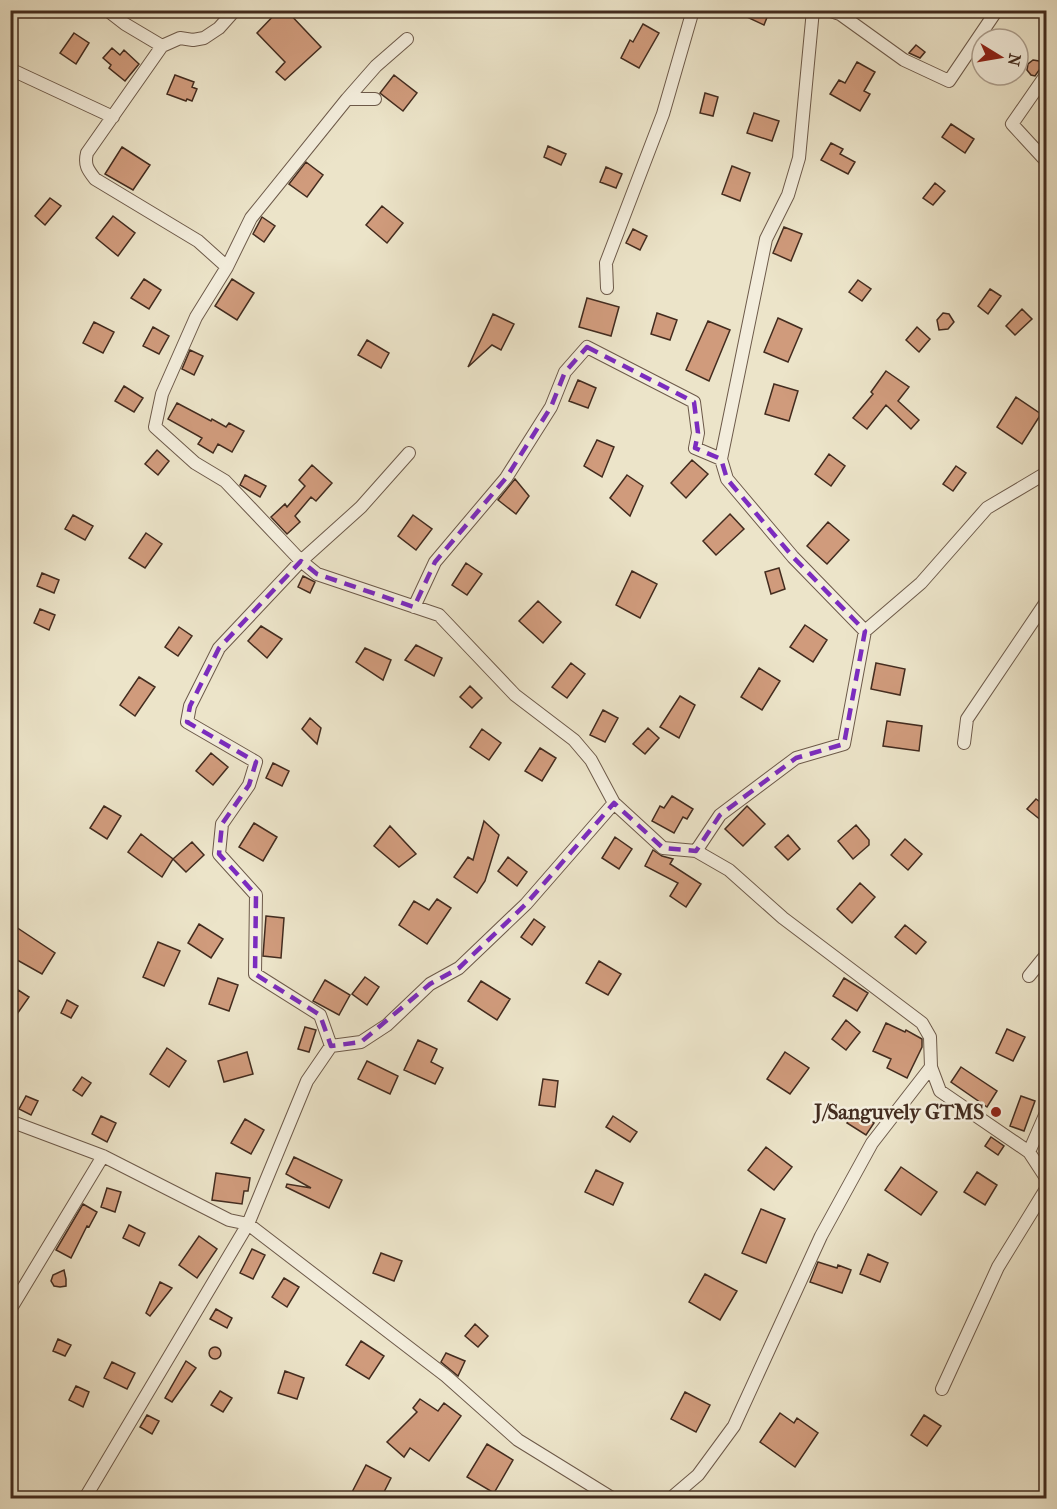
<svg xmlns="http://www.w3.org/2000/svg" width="1057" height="1509" viewBox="0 0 1057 1509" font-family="'IM FELL French Canon',serif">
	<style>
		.building { fill: #d09b7c; stroke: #432c1f; stroke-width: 1.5 }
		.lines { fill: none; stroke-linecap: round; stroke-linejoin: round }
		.street-casing { stroke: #6d5a4a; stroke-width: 14 }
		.street { stroke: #f3eddc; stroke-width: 12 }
		.marked { fill: none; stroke: #7b2cbf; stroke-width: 4.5; stroke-dasharray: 12 8; stroke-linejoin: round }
		.poi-dot { fill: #8f2418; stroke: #f3eddc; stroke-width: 2 }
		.labels { text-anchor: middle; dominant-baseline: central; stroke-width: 5; stroke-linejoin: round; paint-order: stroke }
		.poi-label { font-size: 21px; font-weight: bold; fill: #432c1f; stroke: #f3eddc; text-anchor: end }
	</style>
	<rect width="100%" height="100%" fill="#ece4c9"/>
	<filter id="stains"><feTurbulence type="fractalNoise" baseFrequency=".00333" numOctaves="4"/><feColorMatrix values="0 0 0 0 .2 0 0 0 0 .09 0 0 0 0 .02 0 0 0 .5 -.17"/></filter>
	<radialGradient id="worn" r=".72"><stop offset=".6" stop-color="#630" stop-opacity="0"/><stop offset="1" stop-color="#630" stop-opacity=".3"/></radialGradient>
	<path class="building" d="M279,10H286L321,47L285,80L276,72L285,62L257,33Z
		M732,10H770L764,25Z
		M643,24L659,33L639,68L621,58L630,40L633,42Z
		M74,33L89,43L76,64L60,53Z
		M916,45L925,52L920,58L909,53Z
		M112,48L120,55L124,50L139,64L125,81L109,68L111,65L103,58Z
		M1033,60L1039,61L1042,66L1035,76L1031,75L1027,70L1028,64Z
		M857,62L875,72L864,91L870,94L860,111L830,94L839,80L845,83Z
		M175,75L194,82L192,87L197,89L192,101L187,99L186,101L167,94Z
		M394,75L417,93L403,111L380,93Z
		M705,93L718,97L713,116L700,113Z
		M754,113L779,121L772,141L747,133Z
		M951,124L974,139L965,153L942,137Z
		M831,143L843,149L840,154L855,162L848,174L821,160Z
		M548,146L566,154L561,165L544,157Z
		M122,147L150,165L133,190L105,174Z
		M306,162L323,175L307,197L289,184Z
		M732,166L750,173L740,201L722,194Z
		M606,167L622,174L616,188L600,182Z
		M935,183L945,191L933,205L923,198Z
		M50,198L61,206L45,225L35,216Z
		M382,206L403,223L387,243L366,225Z
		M113,216L135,233L118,256L96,238Z
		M262,217L275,226L264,242L253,234Z
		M784,227L802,234L791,261L773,253Z
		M633,229L647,236L640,250L626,243Z
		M144,279L161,290L149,309L131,298Z
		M232,279L254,293L237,320L215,306Z
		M858,280L871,289L862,301L849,292Z
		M990,289L1001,296L988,314L978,306Z
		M587,298L619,307L611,336L579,327Z
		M1022,309L1032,319L1015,335L1006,326Z
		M657,313L677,320L670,340L651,334Z
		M943,313L949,314L954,322L948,329L939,330L937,320Z
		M493,314L514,324L501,350L492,345L468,367Z
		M778,318L802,329L788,362L764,352Z
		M708,321L730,330L709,381L686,370Z
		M94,322L114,332L103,353L83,343Z
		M153,327L169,336L159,354L143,346Z
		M917,327L930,339L919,352L906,340Z
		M367,340L389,353L381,368L358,355Z
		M190,350L203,356L194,375L182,369Z
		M886,371L909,387L898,401L919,420L911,429L886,405L867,429L853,418L873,394L871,392Z
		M578,380L596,388L588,408L569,401Z
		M774,384L798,391L789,421L765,414Z
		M124,386L143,398L134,412L115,401Z
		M1016,397L1041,414L1022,444L997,427Z
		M177,403L211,421L212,419L226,427L229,423L244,431L232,452L218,444L213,453L198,444L202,438L168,419Z
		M597,440L614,447L602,477L584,466Z
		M157,450L169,461L158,475L145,464Z
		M829,454L845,466L831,486L815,474Z
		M692,460L708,474L686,498L671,483Z
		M312,465L332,483L316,501L311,497L295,516L300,522L287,534L271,517L285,504L287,507L305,486L299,480Z
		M956,466L966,473L953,491L943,484Z
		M245,475L266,486L260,497L240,485Z
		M627,475L643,486L630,516L610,498Z
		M515,479L529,496L516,514L498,500Z
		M730,514L744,529L716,555L703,541Z
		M73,515L93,526L85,540L65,529Z
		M413,515L432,529L416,550L398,536Z
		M828,522L849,540L827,564L807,546Z
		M146,533L162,544L145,568L129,558Z
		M466,563L482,574L467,595L452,585Z
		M779,568L785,589L771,594L765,572Z
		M632,571L657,584L640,618L616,605Z
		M42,573L59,580L54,593L37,586Z
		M303,576L315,582L310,593L298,587Z
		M538,601L561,622L543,643L519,621Z
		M40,609L55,615L49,630L34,623Z
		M805,625L827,640L813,662L790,647Z
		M261,626L282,639L267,658L248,641Z
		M179,627L192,636L178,656L165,647Z
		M416,645L442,658L434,676L405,660Z
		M365,648L391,660L383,680L356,662Z
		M571,663L585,674L567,698L552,687Z
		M876,663L905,669L900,695L871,689Z
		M759,668L780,681L762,710L741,697Z
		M139,677L155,687L135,716L120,705Z
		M470,686L482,698L472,708L460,697Z
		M680,696L695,705L679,738L660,727Z
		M603,710L618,718L605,742L590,735Z
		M310,718L321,728L317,744L302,729Z
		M887,721L922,726L919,751L883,746Z
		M648,728L659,738L645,754L633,744Z
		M482,729L501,743L489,760L470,747Z
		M540,748L556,758L542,781L525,771Z
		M211,753L228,767L213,785L196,771Z
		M273,763L289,771L282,786L266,778Z
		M672,796L693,809L687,819L683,817L674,833L652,821L660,806L664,808Z
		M1036,799L1047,807V825L1027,809Z
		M104,806L121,816L107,839L90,828Z
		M747,806L765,824L743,846L725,829Z
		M484,821L499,835L485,881L477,893L454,877L468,857L473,860Z
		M254,823L277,837L263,861L239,847Z
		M856,825L869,840V845L853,859L838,841Z
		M390,826L416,854L399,867L374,846Z
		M141,834L173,859L162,877L128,852Z
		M788,835L800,849L788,860L775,847Z
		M615,837L632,849L619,869L602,858Z
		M905,839L922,854L908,870L891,855Z
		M192,842L204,855L186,872L173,859Z
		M653,850L662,856L673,859L670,864L701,884L686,907L670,896L678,883L645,866Z
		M508,857L527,872L517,886L498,871Z
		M860,883L875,897L852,923L837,909Z
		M437,899L451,908L427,944L399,925L414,901L429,910Z
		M266,916L284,918L281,958L263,956Z
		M534,919L545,927L532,945L521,937Z
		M10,923L55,953L42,974L10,956Z
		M199,924L223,939L211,958L188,943Z
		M905,925L926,942L916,954L895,937Z
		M158,942L180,951L164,986L143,977Z
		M599,961L621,974L608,995L586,983Z
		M365,977L379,987L367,1005L352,994Z
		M218,978L238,985L229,1011L209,1004Z
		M844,978L868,993L857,1011L833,996Z
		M325,980L350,995L339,1015L313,1001Z
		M481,981L510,999L497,1020L468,1001Z
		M18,990L29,997L10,1024V1001Z
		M67,1000L78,1006L71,1018L61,1013Z
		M846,1020L860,1032L846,1050L832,1039Z
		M886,1023L905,1032L906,1030L922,1039V1047L907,1078L887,1068L891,1059L873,1051Z
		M305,1027L316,1030L309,1052L298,1049Z
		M1007,1029L1025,1037L1013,1061L996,1053Z
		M418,1040L437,1049L431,1062L443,1068L435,1084L404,1070Z
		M167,1048L186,1061L169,1087L150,1074Z
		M247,1052L253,1074L224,1082L218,1061Z
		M785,1052L809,1068L790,1094L767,1079Z
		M367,1061L398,1076L390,1094L358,1079Z
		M961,1067L997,1091L987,1107L951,1082Z
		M82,1077L91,1083L82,1096L73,1090Z
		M543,1079L558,1081L555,1107L539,1105Z
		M26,1096L38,1101L31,1115L19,1109Z
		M1021,1096L1035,1101L1024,1131L1010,1126Z
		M854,1111L874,1123L866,1135L847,1123Z
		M101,1116L116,1123L107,1142L92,1134Z
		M613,1116L637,1132L630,1142L606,1127Z
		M245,1119L264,1130L251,1154L231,1143Z
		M991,1137L1004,1146L998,1155L985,1146Z
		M766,1147L792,1167L774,1190L748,1170Z
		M294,1157L342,1180L329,1208L286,1187L287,1184L311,1188L286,1174Z
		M901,1167L937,1192L921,1215L885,1190Z
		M596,1170L623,1183L613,1205L585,1192Z
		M977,1172L997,1185L985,1205L964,1192Z
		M216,1173L250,1178L248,1191H244L242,1204L212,1200Z
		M107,1188L121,1192L115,1212L101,1207Z
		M83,1204L97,1212L89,1227L87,1226L71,1258L56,1250Z
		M761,1209L785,1219L766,1263L742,1253Z
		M129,1225L145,1233L139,1246L123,1238Z
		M199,1236L217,1249L197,1278L179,1265Z
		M252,1249L265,1255L253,1279L240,1273Z
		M381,1253L402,1261L394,1281L373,1273Z
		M868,1254L888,1263L880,1282L860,1274Z
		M818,1262L837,1268L838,1265L851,1270L842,1293L810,1282Z
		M64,1270L66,1279V1286L60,1287L54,1286L51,1281L53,1275Z
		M705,1274L737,1291L720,1320L689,1302Z
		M284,1278L299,1287L287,1307L272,1297Z
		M160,1282L172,1288L150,1316L146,1313Z
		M216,1309L232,1318L227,1328L210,1319Z
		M475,1324L488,1336L478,1347L465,1336Z
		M58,1339L71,1345L65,1356L53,1351Z
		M361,1341L384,1356L369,1379L346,1365Z
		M209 1353a6 6 0 1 1 12 0a6 6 0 1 1-12 0Z
		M446,1353L465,1361L458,1376L441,1362Z
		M186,1361L196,1368L172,1402L165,1398Z
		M112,1362L135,1373L127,1389L104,1378Z
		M285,1371L304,1378L297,1399L278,1393Z
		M76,1386L89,1392L83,1407L69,1400Z
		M220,1391L232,1398L223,1412L211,1405Z
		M685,1392L710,1405L696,1432L671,1419Z
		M420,1399L438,1411L444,1403L461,1416L429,1461L410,1448L404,1457L387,1442L417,1412L413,1408Z
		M780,1413L794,1423L797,1418L818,1433L795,1467L760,1442Z
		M147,1415L159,1421L152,1434L140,1427Z
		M924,1415L941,1426L927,1446L911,1435Z
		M487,1444L513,1460L494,1493L467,1477Z
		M366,1465L391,1478L381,1498H349Z"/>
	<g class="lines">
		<g class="street-casing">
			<path id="street" d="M107,10L125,24L162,46
				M235,10L219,28L204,38L193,40L180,38L162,46L87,153C84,165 88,170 95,179L198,241L227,267L196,317L162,394L155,427L195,463L225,481L301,561L317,574L439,615L515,695L574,740L591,760L614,803L663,848L696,851L729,870L783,918L922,1023L930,1037L931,1067L940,1091L1029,1152L1046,1178
				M828,10L840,14L904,60L949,81L997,10
				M10,69L113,117
				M1046,75L1012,124L1046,161
				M347,99L376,66L407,39
				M227,267L251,218L347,99H375
				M607,288L606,263L663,114L693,10
				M414,607L435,562L506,478L551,407L565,372L587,347L694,402L698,433L695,448L721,459
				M865,631L921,583L987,508L1046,473
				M964,743L967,719L1046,602
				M696,851L720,815L796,758L844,744L865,631L793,557L727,479L721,459L766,239L788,195L799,158L813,10
				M1029,976L1046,955
				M331,1046L320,1015L255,974L256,895L219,854L222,824L249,785L256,762L187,722L190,706L219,648L301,561L361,507L409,453
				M10,1121L103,1156L229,1220L248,1224L446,1376L518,1440L612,1498
				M1029,1152L1046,1113
				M10,1310L103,1156
				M942,1389L998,1267L1046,1189
				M85,1498L248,1224L307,1081L331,1046L361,1042L387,1025L430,984L459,968L526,904L614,803
				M671,1498L698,1475L734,1426L821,1236L872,1143L931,1067"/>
		</g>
		<use href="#street" class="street"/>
	</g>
	<path class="marked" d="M587,347L694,402L698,433L695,448L721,459L727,479L793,557L865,631L844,744L796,758L720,815L696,851L663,848L614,803L526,904L459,968L430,984L361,1042L331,1046L320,1015L255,974L256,895L219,854L222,824L249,785L256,762L187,722L190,706L219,648L301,561L317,574L414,607L435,562L506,478L551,407L565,372Z"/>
	<circle class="poi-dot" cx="996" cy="1112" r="6"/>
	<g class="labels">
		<g class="poi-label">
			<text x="984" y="1112">J/Sanguvely GTMS</text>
		</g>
	</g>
	<rect width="1057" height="1509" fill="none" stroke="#ece4c9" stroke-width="36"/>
	<rect x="12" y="12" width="1033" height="1485" fill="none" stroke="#432c1f" stroke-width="3"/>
	<rect x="18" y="18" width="1021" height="1473" fill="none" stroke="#432c1f" stroke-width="1.5"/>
	<g transform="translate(1000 57) rotate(101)"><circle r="28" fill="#f3eddc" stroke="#ada090" stroke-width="1.5"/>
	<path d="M0-4.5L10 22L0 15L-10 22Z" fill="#8f2418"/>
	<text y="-9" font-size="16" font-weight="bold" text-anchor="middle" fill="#432c1f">N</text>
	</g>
	<rect width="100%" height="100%" filter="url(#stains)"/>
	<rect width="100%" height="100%" fill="url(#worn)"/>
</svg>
